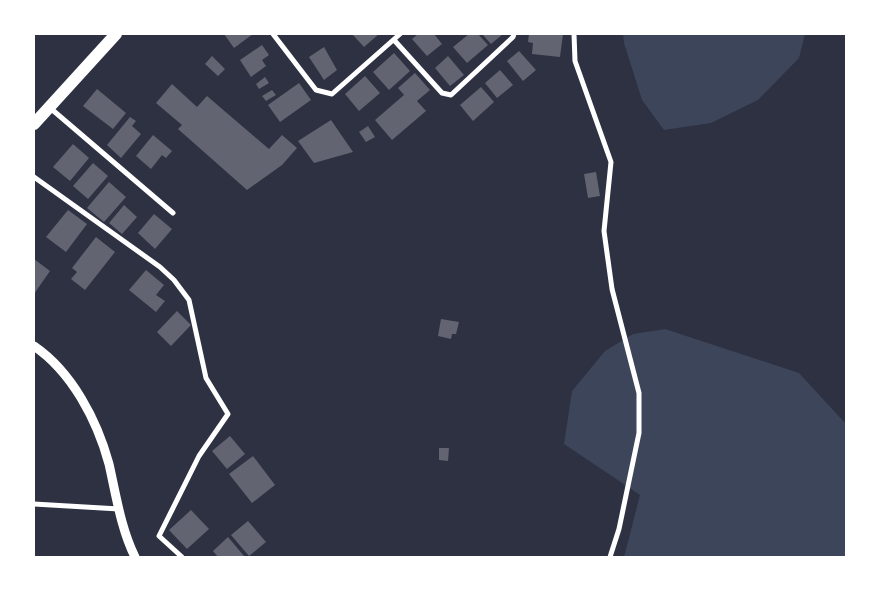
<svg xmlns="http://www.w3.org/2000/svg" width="880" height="591" viewBox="0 0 880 591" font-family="'PT Sans',sans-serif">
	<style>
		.green { fill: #3c4559 }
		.building { fill: #626471 }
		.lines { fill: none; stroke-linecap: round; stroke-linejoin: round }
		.minor { stroke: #fff; stroke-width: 5 }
		.tertiary { stroke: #fff; stroke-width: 9 }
		.primary { stroke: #fff; stroke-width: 12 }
	</style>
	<rect width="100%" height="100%" fill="#2d3142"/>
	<path class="green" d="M623,34H805L799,58L758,100L711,123L664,130L642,100L624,43Z
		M665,329L799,373L846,424V557H624L640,495L564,444L572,391L605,351L633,334Z"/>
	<path class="building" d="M224,34H253L234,48Z
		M352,34H379L364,47Z
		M418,34H434L442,44L427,56L412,39Z
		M469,34H478L488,45L467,63L453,47Z
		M482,34H503L491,44Z
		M529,34H563L560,57L532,54L533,43L528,42Z
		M262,45L269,55L262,60L266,66L251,77L240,60Z
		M324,47L337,70L324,80L309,57Z
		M519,51L536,70L523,81L507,61Z
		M394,53L410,71L389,90L373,72Z
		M212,56L225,69L218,76L205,64Z
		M448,56L464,75L450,86L435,68Z
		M500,70L513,85L497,98L485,83Z
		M415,73L430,90L417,101L426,111L392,140L375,120L404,95L398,88Z
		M365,76L380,93L359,111L345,94Z
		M265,77L269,83L259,89L256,84Z
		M299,83L311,100L280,122L268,105Z
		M172,84L197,107L207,96L269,149L282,135L297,148L282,165L247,190L178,129L182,125L156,103Z
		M481,87L494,102L473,121L460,105Z
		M97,89L126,113L113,129L83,106Z
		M272,90L276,95L266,101L262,96Z
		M130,117L136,121L132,126L141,134L121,158L107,145Z
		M331,120L353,152L314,163L298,141Z
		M368,126L375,137L366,142L359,132Z
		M153,135L172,151L166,158L162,155L151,169L136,156Z
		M73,144L89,158L70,181L53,167Z
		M93,163L108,176L88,199L73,186Z
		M596,172L600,196L588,198L584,174Z
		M109,182L126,197L104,222L87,208Z
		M124,205L137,217L122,234L109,223Z
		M68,210L87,224L66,252L46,237Z
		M154,214L172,229L155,249L138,233Z
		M96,237L115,252L85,290L71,279L77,272L72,268Z
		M34,259L50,271L34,294Z
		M146,270L164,285L156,295L165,301L156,312L129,290Z
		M177,311L191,325L171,346L157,332Z
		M441,319L459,322L456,334H452L451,339L438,336Z
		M230,436L245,454L227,469L212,451Z
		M439,448H449L448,461L439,460Z
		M253,456L275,485L252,503L229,474Z
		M191,510L209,529L187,549L169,530Z
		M248,521L266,542L249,556L231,535Z
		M228,537L244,556L243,557H218L213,551Z"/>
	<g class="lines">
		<path class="minor" d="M273,34L316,90L332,94L400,34
			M574,34L575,61L611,162L604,231L612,289L639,393V433L619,529L610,557
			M394,40L442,93L451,95L513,37L514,34
			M49,107L173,213
			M34,177L160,267L174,280L189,300L206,378L228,414L199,456L159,536L182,557
			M34,504L119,509"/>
		<path class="tertiary" d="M34,346C72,372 97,420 109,464C116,495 121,529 135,557"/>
		<path class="primary" d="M34,124L116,34"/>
	</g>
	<rect width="880" height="591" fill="none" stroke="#ffffff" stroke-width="70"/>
</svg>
